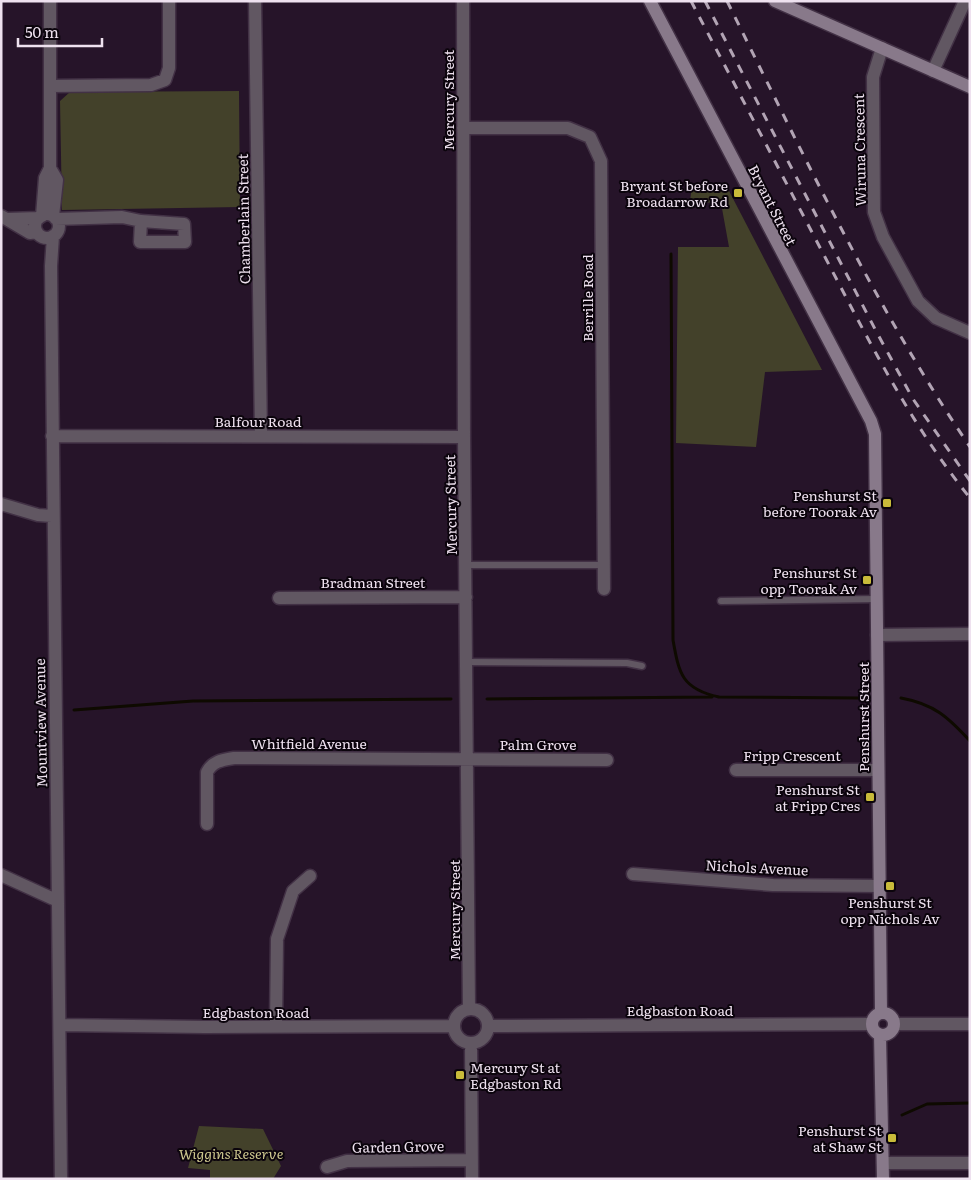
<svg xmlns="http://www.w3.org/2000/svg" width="971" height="1180" viewBox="0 0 971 1180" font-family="Literata,serif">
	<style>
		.green { fill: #43412a }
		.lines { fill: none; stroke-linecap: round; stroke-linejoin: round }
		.stream { stroke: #0e0a00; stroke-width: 3 }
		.lane-casing { stroke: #423145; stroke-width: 9 }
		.street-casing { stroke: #423145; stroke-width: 15 }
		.secondary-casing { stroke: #423145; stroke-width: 15 }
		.lane { stroke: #615762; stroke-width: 6 }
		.street { stroke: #615762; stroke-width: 12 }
		.secondary { stroke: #88798a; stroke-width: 12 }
		.rail { stroke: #b2a4b4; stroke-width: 3; stroke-dasharray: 9 9; stroke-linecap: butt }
		.poi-dot { fill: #c9bb3a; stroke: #0b040c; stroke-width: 2 }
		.labels { text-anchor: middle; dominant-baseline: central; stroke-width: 4; stroke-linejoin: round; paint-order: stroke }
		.street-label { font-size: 14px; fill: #eee1ef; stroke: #0b040c }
		.poi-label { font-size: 14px; fill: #eee1ef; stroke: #0b040c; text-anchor: end }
		.park-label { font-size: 14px; font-style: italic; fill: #cec88f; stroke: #0b040c }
	</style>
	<rect width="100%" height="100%" fill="#261429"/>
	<path class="green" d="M239,91L240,207L62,210L60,101L70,92Z
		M692,184L727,187L822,370L765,372L756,447L676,443L678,247H729L721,203L690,202Z
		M199,1126L263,1129L281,1166L273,1179H210V1170L188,1168Z"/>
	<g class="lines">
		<path class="stream" d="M671,254L673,640C679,674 682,689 719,697
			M718,697L860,698
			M901,698C934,704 948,717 970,741
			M487,699L712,697
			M74,710L193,701L451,699
			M902,1115L927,1104L970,1103
			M850,1139L864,1131"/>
		<g class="lane-casing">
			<path id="lane" d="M466,565H604
				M721,601L877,599
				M467,662L627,663L642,666"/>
		</g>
		<g class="street-casing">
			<path id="street" d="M255,1L261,436
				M463,1L464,437L469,1009
				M882,48L873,77L874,212L883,237L918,301L936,318L970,333
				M933,71L965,1
				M50,86L151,85L165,80L169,68V1
				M463,128H568L590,137L601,161L604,589
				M50,168L57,180L53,216
				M35 226a12 12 0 1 1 24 0a12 12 0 1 1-24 0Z
				M1,216L30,233L37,232
				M42,216L45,178L50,168V1
				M7,219L39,218
				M56,219L122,217L141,221L184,224L185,242H140L141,221
				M53,236L51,266L61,1179
				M52,436L464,437
				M1,504L38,515L52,516
				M279,598L466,597
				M877,635L970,634
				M736,770H878
				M207,824V772C213,761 222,760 234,758L607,760
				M633,874L773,885L880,886
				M1,875L58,901
				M454 1026a17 17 0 1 1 34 0a17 17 0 1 1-34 0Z
				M894,1024H970
				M60,1025L205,1027L453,1026
				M276,1026L277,939L293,891L310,876
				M488,1026L872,1024
				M471,1044L472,1179
				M883,1163H970
				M327,1167L347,1161L471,1160"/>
		</g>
		<g class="secondary-casing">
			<path id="secondary" d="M650,1L871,421L875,434L881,1013
				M775,1L970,87
				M872 1024a11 11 0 1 1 22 0a11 11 0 1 1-22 0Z
				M880,1035L883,1179"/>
		</g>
		<use href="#lane" class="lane"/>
		<use href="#street" class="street"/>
		<use href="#secondary" class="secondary"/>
		<path class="rail" d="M691,1C736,87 781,173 826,259C869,341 911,425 970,498
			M705,1L876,331L913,399L970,481
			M727,1C802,152 875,307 970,447"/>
	</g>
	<g class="poi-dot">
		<rect x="733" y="188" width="10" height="10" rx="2.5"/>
		<rect x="882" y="498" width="10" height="10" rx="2.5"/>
		<rect x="862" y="575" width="10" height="10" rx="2.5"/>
		<rect x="865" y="792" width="10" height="10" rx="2.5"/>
		<rect x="885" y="881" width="10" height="10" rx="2.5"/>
		<rect x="455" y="1070" width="10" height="10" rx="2.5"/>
		<rect x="887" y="1133" width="10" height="10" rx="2.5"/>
	</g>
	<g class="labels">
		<g class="street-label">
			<text transform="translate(448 100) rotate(-90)">Mercury Street</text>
			<text transform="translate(859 150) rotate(-91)">Wiruna Crescent</text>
			<text transform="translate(773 205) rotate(63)">Bryant Street</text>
			<text transform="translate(243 219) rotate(-91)">Chamberlain Street</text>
			<text transform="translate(587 298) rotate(-90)">Berrille Road</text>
			<text x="258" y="421">Balfour Road</text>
			<text transform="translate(450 505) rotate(-91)">Mercury Street</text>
			<text x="373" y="582">Bradman Street</text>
			<text transform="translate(863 717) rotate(-90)">Penshurst Street</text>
			<text transform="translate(40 723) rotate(-91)">Mountview Avenue</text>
			<text x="309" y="743">Whitfield Avenue</text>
			<text x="538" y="744">Palm Grove</text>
			<text x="792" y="755">Fripp Crescent</text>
			<text transform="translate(757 867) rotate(3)">Nichols Avenue</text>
			<text transform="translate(454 910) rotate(-90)">Mercury Street</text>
			<text x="680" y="1010">Edgbaston Road</text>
			<text x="256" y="1012">Edgbaston Road</text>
			<text transform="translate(398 1146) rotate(-1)">Garden Grove</text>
		</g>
		<g class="poi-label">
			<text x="728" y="185">Bryant St before<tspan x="728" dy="16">Broadarrow Rd</tspan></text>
			<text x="877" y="495">Penshurst St<tspan x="877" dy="16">before Toorak Av</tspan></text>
			<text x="857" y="572">Penshurst St<tspan x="857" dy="16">opp Toorak Av</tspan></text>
			<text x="860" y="789">Penshurst St<tspan x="860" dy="16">at Fripp Cres</tspan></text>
			<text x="890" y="902" text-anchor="middle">Penshurst St<tspan x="890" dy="16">opp Nichols Av</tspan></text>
			<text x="470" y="1067" text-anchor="start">Mercury St at<tspan x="470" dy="16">Edgbaston Rd</tspan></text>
			<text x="882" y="1130">Penshurst St<tspan x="882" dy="16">at Shaw St</tspan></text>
		</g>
		<g class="park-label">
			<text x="231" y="1153">Wiggins Reserve</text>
		</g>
	</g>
	<rect width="971" height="1180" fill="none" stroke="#eee1ef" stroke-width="5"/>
	<path d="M18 38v8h84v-8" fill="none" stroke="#eee1ef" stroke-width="2.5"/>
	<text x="25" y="38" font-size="15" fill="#eee1ef" stroke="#0b040c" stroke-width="4" paint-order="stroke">50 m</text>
</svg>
